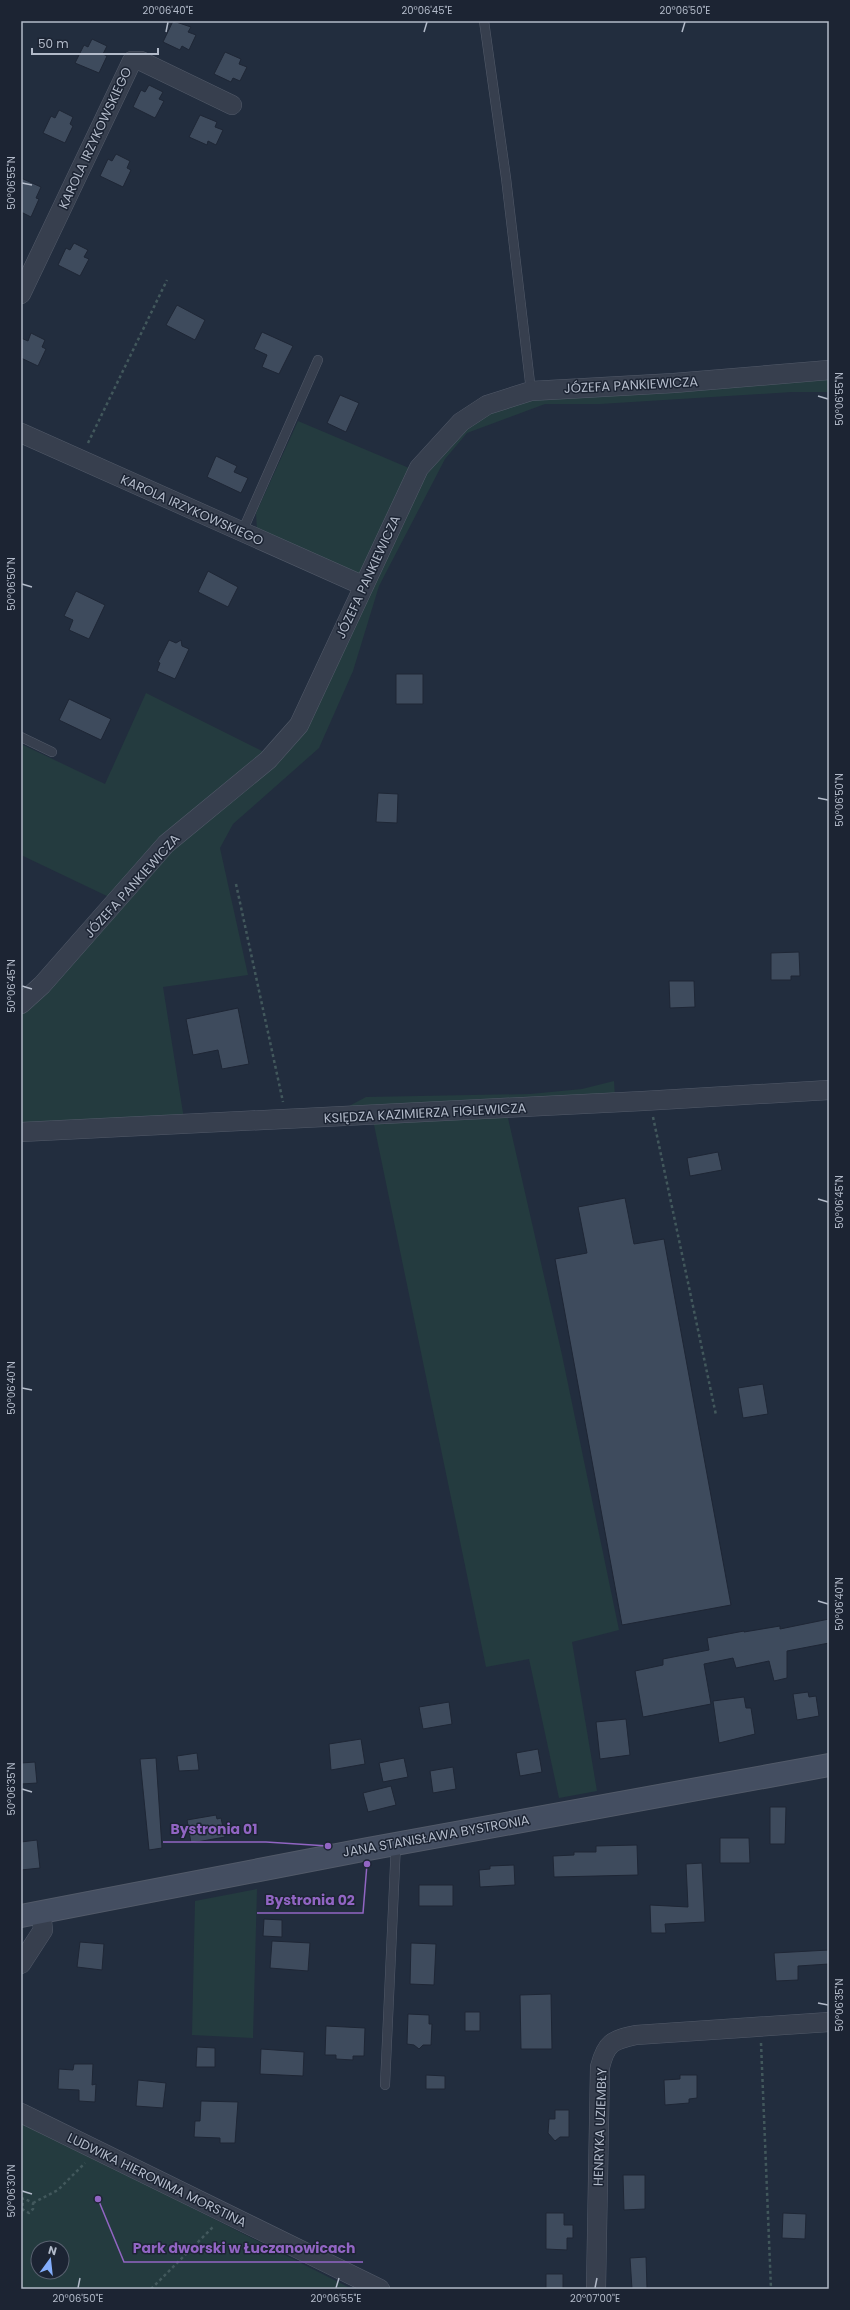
<svg xmlns="http://www.w3.org/2000/svg" width="850" height="2310" viewBox="0 0 850 2310" font-family="Poppins,sans-serif">
	<style>
		.green { fill: #243b3f; fill-rule: evenodd }
		.building { fill: #3e4b5d; stroke: #1e2635 }
		.lines { fill: none; stroke-linecap: round; stroke-linejoin: round }
		.lane-casing { stroke: #525a69; stroke-width: 10 }
		.street-casing { stroke: #525a69; stroke-width: 20 }
		.secondary-casing { stroke: #525a69; stroke-width: 24 }
		.path { stroke: #42585c; stroke-width: 2.5; stroke-dasharray: 3 3; stroke-linecap: butt }
		.lane { stroke: #373f4e; stroke-width: 9 }
		.street { stroke: #373f4e; stroke-width: 19 }
		.secondary { stroke: #444e61; stroke-width: 22 }
		.ticks { fill: none; stroke: #b2bac9; stroke-width: 1.5 }
		.labels { text-anchor: middle; dominant-baseline: central; stroke-width: 3; stroke-linejoin: round; paint-order: stroke }
		.street-label { font-size: 13px; fill: #b2bac9; stroke: #1c2433 }
		.leader { fill: none; stroke: #9165c3; stroke-width: 1.5 }
		.callout-dot { fill: #9165c3; stroke: #1c2433; stroke-width: 1.5 }
		.callout-label { font-size: 14px; text-anchor: middle; font-weight: bold; fill: #9165c3; stroke: #1c2433; stroke-width: 3; stroke-linejoin: round; paint-order: stroke }
		.neatline { fill: none; stroke: #b2bac9; stroke-width: 1.5 }
		.ticks-label { font-size: 10px; text-anchor: middle; fill: #b2bac9 }
	</style>
	<rect width="100%" height="100%" fill="#222d3e"/>
	<path class="green" d="M829,373V392H792L600,404H545L467,433L445,459L379,586L353,671L319,748L233,824L220,848L248,975L163,987L184,1119L21,1127V1013L172,848L300,736L422,471L466,424L495,406L543,395Z
		M298,421L409,468L361,580L257,531L256,513Z
		M146,693L268,754L109,897L21,855V744L105,784Z
		M614,1081L615,1098L334,1114L366,1097L530,1094L582,1089Z
		M461,1116L508,1118L562,1355L619,1630L572,1642L597,1791L559,1798L529,1659L486,1667L373,1120Z
		M257,1889L253,2038L192,2035L195,1901Z
		M21,2121L352,2289H21ZM38,2248H62V2272H38Z"/>
	<path class="building" d="M173,21L191,27L188,32L196,35L189,50L182,46L180,50L163,42Z
		M92,39L107,46L103,54L107,56L99,73L75,63L84,45L88,47Z
		M225,52L241,59L239,64L247,67L240,81L233,78L231,82L214,74Z
		M149,85L163,92L159,99L164,101L155,118L133,107L141,90L145,92Z
		M59,110L73,117L70,124L73,126L65,143L43,133L51,116L55,118Z
		M200,115L217,122L215,127L223,130L216,145L208,141L207,145L189,137Z
		M116,154L130,161L127,168L131,170L123,187L100,176L108,159L112,161Z
		M21,178L41,187L36,198L39,199L31,217L21,212Z
		M74,243L88,250L84,257L89,259L80,276L58,265L66,248L70,250Z
		M177,305L205,320L195,340L166,325Z
		M262,332L293,346L279,374L262,367L267,355L254,349Z
		M31,333L45,340L42,347L46,349L38,366L21,358V338L28,341Z
		M340,395L359,403L346,432L327,423Z
		M216,456L237,466L234,472L248,478L241,493L207,477Z
		M208,571L238,587L228,607L198,592Z
		M76,591L105,605L89,639L69,630L73,620L64,616Z
		M169,640L176,643L181,640L182,646L189,649L175,679L157,671L160,663L158,662Z
		M396,674H423V704H396Z
		M69,699L111,719L101,740L59,720Z
		M378,793L398,794L397,823L376,822Z
		M799,952L800,976H791V980H771V953Z
		M669,981H694L695,1007L670,1008Z
		M238,1008L249,1064L222,1069L218,1050L193,1055L186,1019Z
		M718,1152L722,1170L690,1176L687,1158Z
		M625,1198L634,1244L664,1239L731,1605L622,1625L555,1259L587,1253L578,1207Z
		M763,1384L768,1414L743,1418L738,1388Z
		M829,1619V1643L787,1651V1678L774,1681L769,1661L736,1668L733,1658L704,1664L711,1704L643,1717L635,1671L663,1665V1659L709,1650L707,1638L744,1631V1632L780,1626V1629Z
		M808,1692L809,1697L816,1696L819,1716L797,1720L793,1694Z
		M744,1697L746,1708H751L755,1734L719,1743L713,1701Z
		M449,1702L452,1724L423,1729L419,1707Z
		M626,1719L630,1755L600,1759L596,1722Z
		M361,1739L365,1764L331,1770L329,1744Z
		M538,1749L542,1772L520,1776L516,1753Z
		M197,1753L199,1770L179,1771L177,1756Z
		M156,1758L162,1848L149,1850L140,1759Z
		M404,1758L408,1777L383,1782L379,1763Z
		M35,1762L37,1783L21,1784V1763Z
		M453,1767L456,1789L433,1793L430,1771Z
		M391,1786L396,1805L368,1812L363,1793Z
		M770,1807H786L785,1844H770Z
		M216,1815L217,1819L221,1818L225,1837L191,1843L187,1820Z
		M720,1838H749L750,1863H720Z
		M37,1840L40,1868L21,1870V1842Z
		M637,1845L638,1875L554,1877L553,1856L574,1855V1852H596V1846Z
		M702,1863L705,1922L665,1924L666,1933H651L650,1905L688,1907L686,1864Z
		M514,1865L515,1885L480,1887L479,1870L490,1869V1866Z
		M419,1885H453V1906H419Z
		M264,1919L282,1920V1937L263,1936Z
		M272,1941L310,1943L308,1971L270,1968Z
		M80,1942L104,1944L102,1970L77,1967Z
		M411,1943L436,1944L434,1985L410,1984Z
		M829,1950V1964L798,1966V1980L776,1981L774,1953Z
		M551,1994L552,2049H521L520,1995Z
		M465,2012H480V2031H465Z
		M408,2014L429,2015V2024H432L431,2045H423L419,2049L414,2045L407,2044Z
		M326,2026L365,2028L364,2056H353V2060L336,2059V2055H325Z
		M197,2047L215,2048V2067H196Z
		M261,2049L304,2052L303,2076L260,2074Z
		M74,2064H93L92,2085L96,2084L95,2102L79,2101V2090L58,2089L59,2069L73,2070Z
		M426,2075L445,2076V2089H426Z
		M680,2075H697V2098L689,2099V2103L665,2105L664,2080L680,2079Z
		M138,2080L166,2083L163,2108L136,2106Z
		M201,2101L238,2102L235,2143H220V2138L194,2137L195,2121H200Z
		M555,2110H569V2137H560L555,2141L548,2133L549,2119H555Z
		M623,2175H645V2209L624,2210Z
		M546,2213H564V2225H573V2238H567V2250L546,2249Z
		M783,2213L806,2214L805,2239L782,2238Z
		M646,2257L647,2289H632L630,2258Z
		M546,2274H563V2289H546Z"/>
	<g class="lines">
		<g class="lane-casing">
			<path id="lane" d="M484,21L506,178L531,391
				M242,532L318,360
				M21,737L52,752
				M385,2085L396,1843"/>
		</g>
		<g class="street-casing">
			<path id="street" d="M21,294L132,61H141L232,105
				M21,433L364,586
				M21,1004L42,985L166,844L268,760L299,725L419,468L461,422L487,405L531,391L674,383L829,370
				M21,1132L643,1101L829,1090
				M21,1964L43,1930L41,1912
				M21,2113L380,2289
				M596,2289L600,2067C606,2043 612,2040 636,2035L829,2022"/>
		</g>
		<g class="secondary-casing">
			<path id="secondary" d="M21,1916L368,1849L829,1765"/>
		</g>
		<path class="path" d="M88,443L167,280
			M236,884L283,1102
			M653,1117L716,1415
			M761,2043L771,2289
			M21,2198C25,2199 29,2201 33,2203V2209L29,2213L22,2209L23,2199
			M33,2203L58,2190L85,2163
			M151,2289L214,2226"/>
		<use href="#lane" class="lane"/>
		<use href="#street" class="street"/>
		<use href="#secondary" class="secondary"/>
	</g>
	<path class="ticks" d="M166,32L168,22M424,32L427,22M682,32L685,22M22,183L32,185M818,396L828,399M22,584L32,587M818,798L828,800M22,986L32,989M818,1199L828,1202M22,1388L32,1390M818,1601L828,1604M22,1789L32,1792M818,2003L828,2005M22,2191L32,2194M78,2288L80,2278M336,2288L339,2278M595,2288L597,2278"/>
	<g class="labels">
		<g class="street-label">
			<text transform="translate(95 138) rotate(-65)">KAROLA IRZYKOWSKIEGO</text>
			<text transform="translate(631 385) rotate(-3)">JÓZEFA PANKIEWICZA</text>
			<text transform="translate(192 510) rotate(24)">KAROLA IRZYKOWSKIEGO</text>
			<text transform="translate(368 577) rotate(-65)">JÓZEFA PANKIEWICZA</text>
			<text transform="translate(132 886) rotate(-48)">JÓZEFA PANKIEWICZA</text>
			<text transform="translate(425 1113) rotate(-3)">KSIĘDZA KAZIMIERZA FIGLEWICZA</text>
			<text transform="translate(436 1836) rotate(-10)">JANA STANISŁAWA BYSTRONIA</text>
			<text transform="translate(600 2127) rotate(-88)">HENRYKA UZIEMBŁY</text>
			<text transform="translate(157 2180) rotate(26)">LUDWIKA HIERONIMA MORSTINA</text>
		</g>
	</g>
	<path class="leader" d="M328 1846L266 1842H163M367 1864L363 1913H257M98 2199L124 2262H363"/>
	<g class="callout-dot">
		<circle cx="328" cy="1846" r="4"/>
		<circle cx="367" cy="1864" r="4"/>
		<circle cx="98" cy="2199" r="4"/>
	</g>
	<g class="callout-label">
		<text x="214" y="1834">Bystronia 01</text>
		<text x="310" y="1905">Bystronia 02</text>
		<text x="244" y="2253">Park dworski w Łuczanowicach</text>
	</g>
	<rect width="850" height="2310" fill="none" stroke="#1c2433" stroke-width="44"/>
	<g transform="translate(50 2260) rotate(15)"><circle r="19" fill="#1c2433" stroke="#58606f"/>
	<path d="M0-3L7 15L0 10L-7 15Z" fill="#84aefc"/>
	<text y="-6" font-size="11" font-weight="bold" text-anchor="middle" fill="#b2bac9">N</text>
	</g>
	<path d="M32 48v6h126v-6" fill="none" stroke="#b2bac9" stroke-width="2"/>
	<text x="38" y="48" font-size="12" fill="#b2bac9" stroke="#1c2433" stroke-width="3" paint-order="stroke">50 m</text>
	<rect x="22" y="22" width="806" height="2266" class="neatline"/>
	<g class="ticks-label">
		<text x="168" y="14">20°06'40"E</text>
		<text x="427" y="14">20°06'45"E</text>
		<text x="685" y="14">20°06'50"E</text>
		<text transform="translate(11 183) rotate(-90)" y="4">50°06'55"N</text>
		<text transform="translate(839 399) rotate(-90)" y="4">50°06'55"N</text>
		<text transform="translate(11 584) rotate(-90)" y="4">50°06'50"N</text>
		<text transform="translate(839 800) rotate(-90)" y="4">50°06'50"N</text>
		<text transform="translate(11 986) rotate(-90)" y="4">50°06'45"N</text>
		<text transform="translate(839 1202) rotate(-90)" y="4">50°06'45"N</text>
		<text transform="translate(11 1388) rotate(-90)" y="4">50°06'40"N</text>
		<text transform="translate(839 1604) rotate(-90)" y="4">50°06'40"N</text>
		<text transform="translate(11 1789) rotate(-90)" y="4">50°06'35"N</text>
		<text transform="translate(839 2005) rotate(-90)" y="4">50°06'35"N</text>
		<text transform="translate(11 2191) rotate(-90)" y="4">50°06'30"N</text>
		<text x="78" y="2302">20°06'50"E</text>
		<text x="336" y="2302">20°06'55"E</text>
		<text x="595" y="2302">20°07'00"E</text>
	</g>
</svg>
